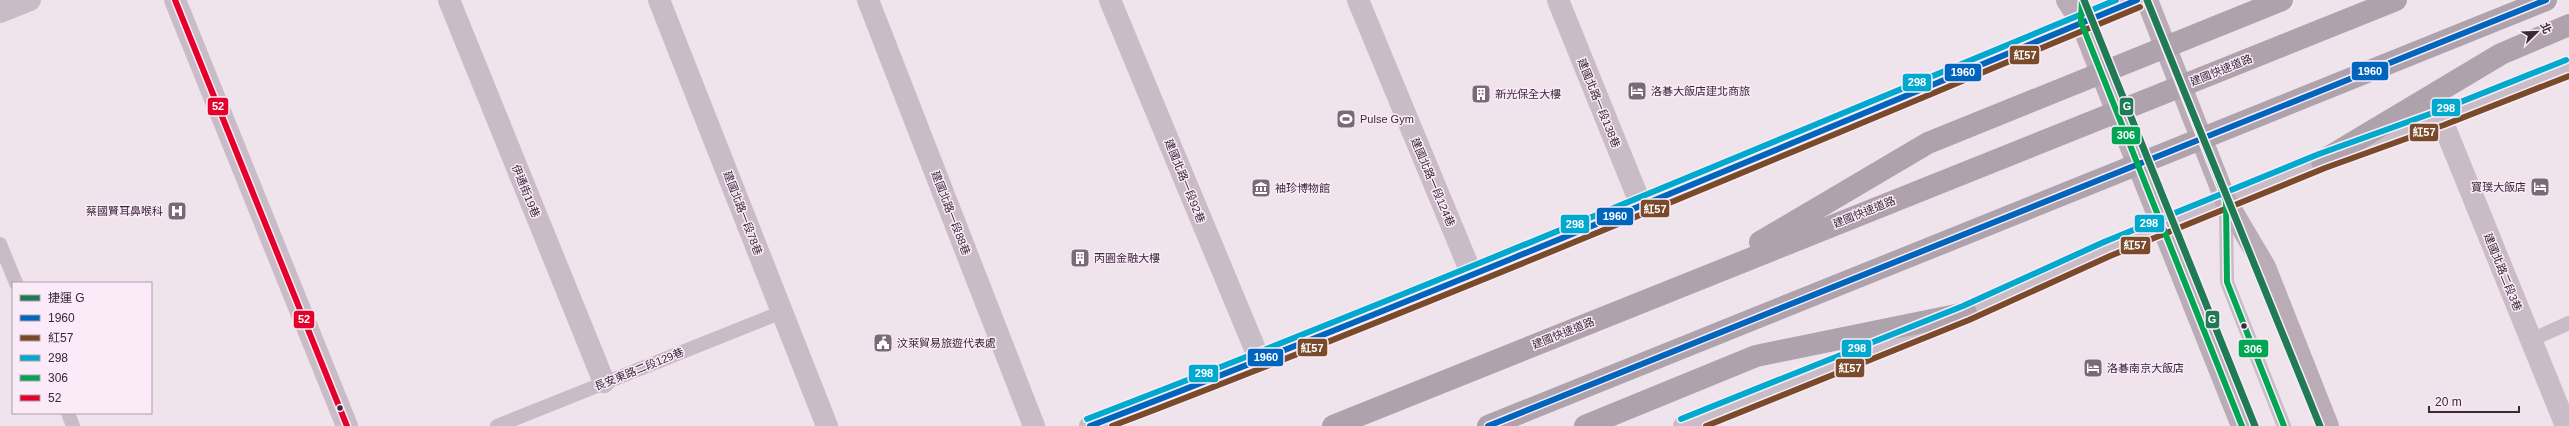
<svg xmlns="http://www.w3.org/2000/svg" width="2569" height="426" viewBox="0 0 2569 426" font-family="Helvetica,'Noto Sans TC',sans-serif">
	<style>
		.lines { fill: none; stroke-linecap: round; stroke-linejoin: round }
		.service { stroke: #c8bcc7; stroke-width: 14 }
		.minor { stroke: #c8bcc7; stroke-width: 22 }
		.tertiary { stroke: #c8bcc7; stroke-width: 22 }
		.secondary { stroke: #b9acb7; stroke-width: 22 }
		.trunk { stroke: #aea2ac; stroke-width: 22 }
		.bus-1-casing { stroke: #fbebf8; stroke-width: 9 }
		.bus-2-casing { stroke: #fbebf8; stroke-width: 9 }
		.bus-3-casing { stroke: #fbebf8; stroke-width: 9 }
		.bus-4-casing { stroke: #fbebf8; stroke-width: 9 }
		.bus-5-casing { stroke: #fbebf8; stroke-width: 9 }
		.bus-1 { stroke: #0065bd; stroke-width: 6 }
		.bus-2 { stroke: #7a4b2a; stroke-width: 6 }
		.bus-3 { stroke: #00a9ce; stroke-width: 6 }
		.bus-4 { stroke: #00a651; stroke-width: 6 }
		.bus-5 { stroke: #e4002b; stroke-width: 6 }
		.metro-1-casing { stroke: #fbebf8; stroke-width: 10 }
		.metro-1 { stroke: #1e7b54; stroke-width: 7 }
		.bus-dot { fill: #39293a; stroke: #fbebf8; stroke-width: 1.5 }
		.labels { text-anchor: middle; dominant-baseline: central; stroke-width: 3; stroke-linejoin: round; paint-order: stroke }
		.street-label { font-size: 11px; fill: #39293a; stroke: #fbebf8 }
		.poi-label { font-size: 11px; fill: #39293a; stroke: #fbebf8; text-anchor: start }
		.line-badge { stroke: #fbebf8; stroke-width: 1.5 }
		.badge-label { font-size: 11px; text-anchor: middle; font-weight: bold; fill: #fff }
	</style>
	<rect width="100%" height="100%" fill="#efe3ec"/>
	<g class="lines">
		<path class="service" d="M2226,205L2227,282L2284,426
			M0,244L16,283
			M2531,340L2569,323
			M68,413L73,426
			M497,426L782,312"/>
		<path class="minor" d="M449,0L604,382
			M659,0L827,426
			M868,0L1034,426
			M1110,0L1260,361
			M1358,0L1472,275
			M1558,0L1641,205
			M0,12L30,0
			M2441,118L2566,426"/>
		<path class="tertiary" d="M175,0L347,426
			M1090,426L1260,361L1472,275L2137,0
			M1684,426L1966,313L2107,249L2322,161L2441,118L2569,67"/>
		<path class="secondary" d="M2067,0L2081,22L2242,426
			M2147,0L2226,201L2265,267L2328,426"/>
		<path class="trunk" d="M2322,161L2501,54L2569,25
			M1760,242L1928,143L2282,0
			M1333,426L2396,0
			M1488,426L2546,0
			M1585,426L1756,356L1966,313"/>
		<g class="bus-1-casing">
			<path id="bus-1" d="M1090,426C1442,291 1789,144 2137,0
				M1488,426L2546,0"/>
		</g>
		<g class="bus-2-casing">
			<path id="bus-2" d="M1112,426C1458,294 1798,149 2140,7
				M1706,426L1969,320L2110,256L2325,168L2444,125L2569,76"/>
		</g>
		<g class="bus-3-casing">
			<path id="bus-3" d="M1087,419C1433,286 1774,141 2116,0
				M1681,419L1963,306L2104,242L2319,154L2438,111L2566,60"/>
		</g>
		<g class="bus-4-casing">
			<path id="bus-4" d="M2082,0L2081,22L2242,426
				M2147,0L2226,201L2227,282L2284,426"/>
		</g>
		<g class="bus-5-casing">
			<path id="bus-5" d="M175,0L347,426"/>
		</g>
		<use href="#bus-1" class="bus-1"/>
		<use href="#bus-2" class="bus-2"/>
		<use href="#bus-3" class="bus-3"/>
		<use href="#bus-4" class="bus-4"/>
		<use href="#bus-5" class="bus-5"/>
		<g class="metro-1-casing">
			<path id="metro-1" d="M2084,0L2255,426
				M2147,0L2320,426"/>
		</g>
		<use href="#metro-1" class="metro-1"/>
	</g>
	<defs>
		<g id="hotel-square" transform="scale(1)"><rect x="-9" y="-9" width="18" height="18" rx="4" fill="#796a78" stroke="#fbebf8"/><path d="M-6-4.5h1.5V1H6V5H4.5V3h-9V5H-6ZM-4 0a1.8 1.8 0 1 1 3.6 0ZM.5 0V-2.5h3Q6-2.5 6 0Z" fill="#fff"/></g>
		<g id="building-square" transform="scale(1)"><rect x="-9" y="-9" width="18" height="18" rx="4" fill="#796a78" stroke="#fbebf8"/><path d="M-4-6H4V6H1V3H-1V6H-4ZM-2.5-4.3h1.7v1.8h-1.7ZM.8-4.3h1.7v1.8H.8ZM-2.5-1h1.7V.8h-1.7ZM.8-1h1.7V.8H.8Z" fill="#fff"/></g>
		<g id="stadium-square" transform="scale(1)"><rect x="-9" y="-9" width="18" height="18" rx="4" fill="#796a78" stroke="#fbebf8"/><path d="M0-5a6.5 5 0 1 0 0 10a6.5 5 0 1 0 0-10ZM-3.5-1.8h7v3.6h-7Z" fill="#fff"/></g>
		<g id="museum-square" transform="scale(1)"><rect x="-9" y="-9" width="18" height="18" rx="4" fill="#796a78" stroke="#fbebf8"/><path d="M0-6L6-3V-2H-6V-3ZM-5-1h2V3h-2ZM-1-1h2V3h-2ZM3-1h2V3H3ZM-6 4H6V6H-6Z" fill="#fff"/></g>
		<g id="hospital-square" transform="scale(1)"><rect x="-9" y="-9" width="18" height="18" rx="4" fill="#796a78" stroke="#fbebf8"/><path d="M-5-5h3v3.5h4V-5h3V5h-3V1.5h-4V5h-3Z" fill="#fff"/></g>
		<g id="civic-square" transform="scale(1)"><rect x="-9" y="-9" width="18" height="18" rx="4" fill="#796a78" stroke="#fbebf8"/><path d="M-.6-6.5H3V-4.5H.6V-3L4-1V1h2V6H-6V1h2V-1L-.6-3ZM-1.2 2.5V6h2.4V2.5Z" fill="#fff"/></g>
	</defs>
	<g fill-rule="evenodd">
		<use href="#hotel-square" x="1637" y="91"/>
		<use href="#building-square" x="1481" y="94"/>
		<use href="#stadium-square" x="1346" y="119"/>
		<use href="#hotel-square" x="2540" y="187"/>
		<use href="#museum-square" x="1261" y="188"/>
		<use href="#hospital-square" x="177" y="211"/>
		<use href="#building-square" x="1080" y="258"/>
		<use href="#civic-square" x="883" y="343"/>
		<use href="#hotel-square" x="2093" y="368"/>
	</g>
	<g class="bus-dot">
		<circle cx="2244" cy="326" r="3.5"/>
		<circle cx="340" cy="408" r="3.5"/>
	</g>
	<g class="labels">
		<g class="street-label">
			<text transform="translate(2221 70) rotate(-22)">建國快速道路</text>
			<text transform="translate(1599 103) rotate(68)">建國北路一段138巷</text>
			<text transform="translate(1185 181) rotate(68)">建國北路一段92巷</text>
			<text transform="translate(1433 182) rotate(67)">建國北路一段124巷</text>
			<text transform="translate(526 191) rotate(68)">伊通街19巷</text>
			<text transform="translate(1864 212) rotate(-22)">建國快速道路</text>
			<text transform="translate(743 213) rotate(69)">建國北路一段78巷</text>
			<text transform="translate(951 213) rotate(69)">建國北路一段88巷</text>
			<text transform="translate(2503 272) rotate(68)">建國北路二段3巷</text>
			<text transform="translate(1563 333) rotate(-22)">建國快速道路</text>
			<text transform="translate(639 369) rotate(-22)">長安東路二段129巷</text>
		</g>
		<g class="poi-label">
			<text x="1651" y="91">洛碁大飯店建北商旅</text>
			<text x="1495" y="94">新光保全大樓</text>
			<text x="1360" y="119">Pulse Gym</text>
			<text x="2526" y="187" text-anchor="end">寶璞大飯店</text>
			<text x="1275" y="188">袖珍博物館</text>
			<text x="163" y="211" text-anchor="end">蔡國賢耳鼻喉科</text>
			<text x="1094" y="258">丙園金融大樓</text>
			<text x="897" y="343">汶萊貿易旅遊代表處</text>
			<text x="2107" y="368">洛碁南京大飯店</text>
		</g>
	</g>
	<g class="line-badge">
		<rect x="2009" y="45" width="31" height="20" rx="4" fill="#7a4b2a"/>
		<rect x="2351" y="61" width="38" height="20" rx="4" fill="#0065bd"/>
		<rect x="1944" y="63" width="38" height="19" rx="4" fill="#0065bd"/>
		<rect x="1902" y="73" width="30" height="19" rx="4" fill="#00a9ce"/>
		<rect x="207" y="97" width="22" height="19" rx="4" fill="#e4002b"/>
		<rect x="2119" y="97" width="15" height="19" rx="4" fill="#1e7b54"/>
		<rect x="2431" y="98" width="30" height="19" rx="4" fill="#00a9ce"/>
		<rect x="2409" y="123" width="30" height="19" rx="4" fill="#7a4b2a"/>
		<rect x="2111" y="126" width="30" height="19" rx="4" fill="#00a651"/>
		<rect x="1640" y="199" width="30" height="19" rx="4" fill="#7a4b2a"/>
		<rect x="1596" y="207" width="38" height="19" rx="4" fill="#0065bd"/>
		<rect x="2134" y="214" width="31" height="19" rx="4" fill="#00a9ce"/>
		<rect x="1560" y="214" width="30" height="20" rx="4" fill="#00a9ce"/>
		<rect x="2120" y="236" width="31" height="19" rx="4" fill="#7a4b2a"/>
		<rect x="2205" y="310" width="15" height="19" rx="4" fill="#1e7b54"/>
		<rect x="293" y="310" width="22" height="19" rx="4" fill="#e4002b"/>
		<rect x="1297" y="338" width="31" height="19" rx="4" fill="#7a4b2a"/>
		<rect x="1841" y="339" width="31" height="19" rx="4" fill="#00a9ce"/>
		<rect x="2238" y="339" width="31" height="19" rx="4" fill="#00a651"/>
		<rect x="1247" y="348" width="37" height="19" rx="4" fill="#0065bd"/>
		<rect x="1835" y="358" width="30" height="20" rx="4" fill="#7a4b2a"/>
		<rect x="1188" y="364" width="31" height="19" rx="4" fill="#00a9ce"/>
	</g>
	<g class="badge-label">
		<text x="2025" y="59">紅57</text>
		<text x="2370" y="75">1960</text>
		<text x="1963" y="76">1960</text>
		<text x="1917" y="86">298</text>
		<text x="218" y="110">52</text>
		<text x="2127" y="110">G</text>
		<text x="2446" y="112">298</text>
		<text x="2424" y="136">紅57</text>
		<text x="2126" y="139">306</text>
		<text x="1655" y="213">紅57</text>
		<text x="1615" y="220">1960</text>
		<text x="2149" y="227">298</text>
		<text x="1575" y="228">298</text>
		<text x="2135" y="249">紅57</text>
		<text x="2212" y="323">G</text>
		<text x="304" y="323">52</text>
		<text x="1312" y="352">紅57</text>
		<text x="1857" y="352">298</text>
		<text x="2253" y="353">306</text>
		<text x="1266" y="361">1960</text>
		<text x="1850" y="372">紅57</text>
		<text x="1204" y="377">298</text>
	</g>
	<rect x="12" y="282" width="140" height="132" fill="#fbebf8" stroke="#ad9dac"/>
	<rect x="20" y="295" width="20" height="6" fill="#1e7b54" stroke="#ad9dac"/>
	<text x="48" y="302" font-size="12" fill="#39293a">捷運 G</text>
	<rect x="20" y="315" width="20" height="6" fill="#0065bd" stroke="#ad9dac"/>
	<text x="48" y="322" font-size="12" fill="#39293a">1960</text>
	<rect x="20" y="335" width="20" height="6" fill="#7a4b2a" stroke="#ad9dac"/>
	<text x="48" y="342" font-size="12" fill="#39293a">紅57</text>
	<rect x="20" y="355" width="20" height="6" fill="#00a9ce" stroke="#ad9dac"/>
	<text x="48" y="362" font-size="12" fill="#39293a">298</text>
	<rect x="20" y="375" width="20" height="6" fill="#00a651" stroke="#ad9dac"/>
	<text x="48" y="382" font-size="12" fill="#39293a">306</text>
	<rect x="20" y="395" width="20" height="6" fill="#e4002b" stroke="#ad9dac"/>
	<text x="48" y="402" font-size="12" fill="#39293a">52</text>
	<g transform="translate(2537 32) rotate(67)" stroke="#fbebf8" stroke-width="3" paint-order="stroke">
	<path d="M0-3L7 15L0 10L-7 15Z" fill="#39293a"/>
	<text y="-6" font-size="11" font-weight="bold" text-anchor="middle" fill="#39293a">北</text>
	</g>
	<path d="M2429 406v6h90v-6" fill="none" stroke="#39293a" stroke-width="2"/>
	<text x="2435" y="406" font-size="12" fill="#39293a" stroke="#fbebf8" stroke-width="3" paint-order="stroke">20 m</text>
</svg>
